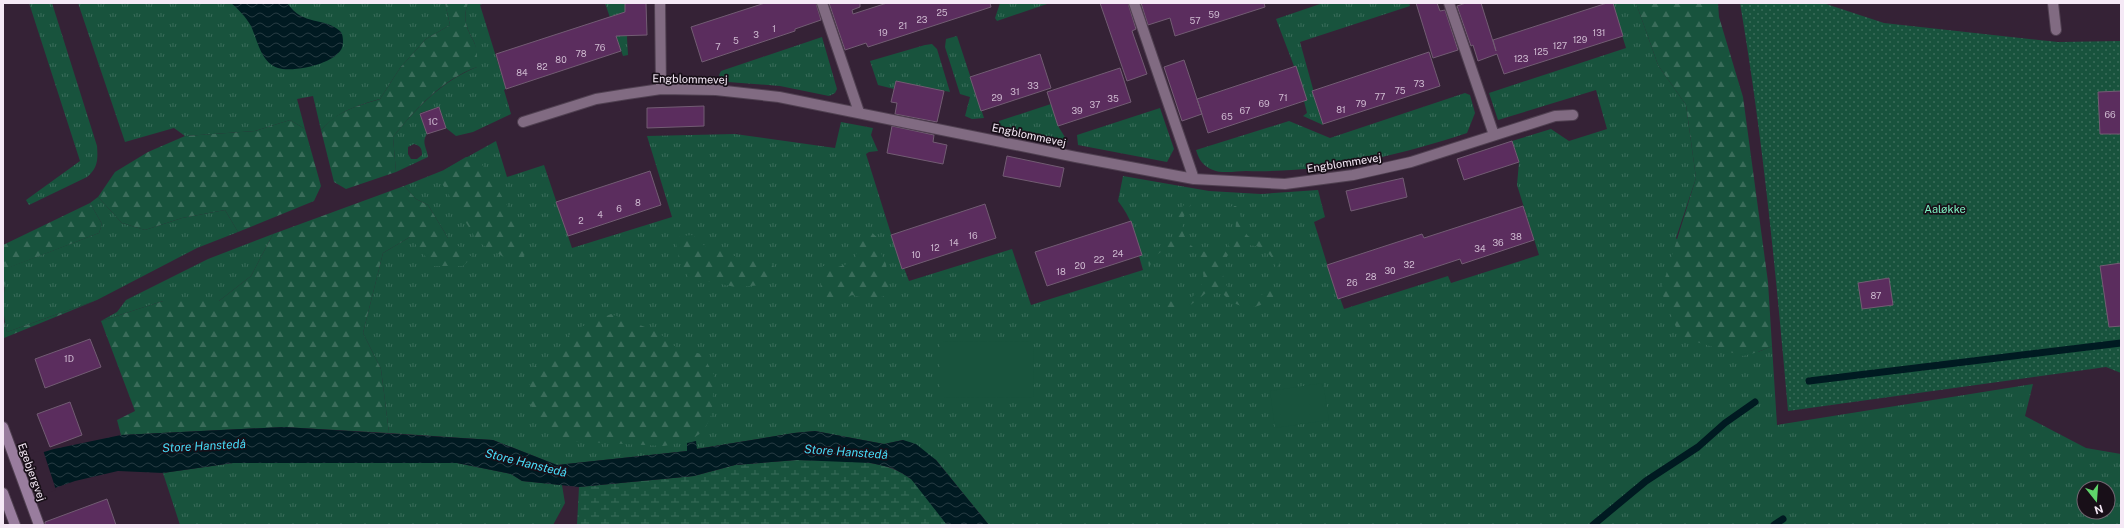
<svg xmlns="http://www.w3.org/2000/svg" width="2124" height="528" viewBox="0 0 2124 528" font-family="'Public Sans',sans-serif">
	<style>
		.grass { fill: url(#grass-tufts); fill-rule: evenodd }
		.forest { fill: url(#forest-firs) }
		.wetland { fill: url(#wetland-marsh) }
		.garden { fill: url(#garden-dots) }
		.pitch { fill: #18533d }
		.water { fill: url(#water-waves) }
		.pier { fill: #352236 }
		.lines { fill: none; stroke-linecap: round; stroke-linejoin: round }
		.stream { stroke: #001a21; stroke-width: 7 }
		.building { fill: #5b2d5e; stroke: #725c73 }
		.street-casing { stroke: #504051; stroke-width: 12 }
		.secondary-casing { stroke: #504051; stroke-width: 12 }
		.street { stroke: #816b82; stroke-width: 10 }
		.secondary { stroke: #997d9e; stroke-width: 10 }
		.labels { text-anchor: middle; dominant-baseline: central; stroke-width: 3.5; stroke-linejoin: round; paint-order: stroke }
		.number-label { font-size: 9px; fill: #cebad0 }
		.street-label { font-size: 11px; fill: #f5e9f6; stroke: #180f18 }
		.park-label { font-size: 11px; fill: #7ff5c4; stroke: #180f18 }
		.water-label { font-size: 12px; font-style: italic; fill: #47ddf9; stroke: #180f18 }
	</style>
	<defs>
		<pattern id="grass-tufts" width="24" height="20" patternUnits="userSpaceOnUse"><rect width="24" height="20" fill="#18533d"/><path d="M3 7l-1-3M5 7V3M7 7l1-3M15 17l-1-3M17 17v-4M19 17l1-3" fill="none" stroke="#3a6c5a"/></pattern>
		<pattern id="forest-firs" width="22" height="20" patternUnits="userSpaceOnUse"><rect width="22" height="20" fill="#18533d"/><path d="M5 1l3.5 6h-7zM16 11l3.5 6h-7z" fill="#3a6c5a"/></pattern>
		<pattern id="wetland-marsh" width="20" height="14" patternUnits="userSpaceOnUse"><rect width="20" height="14" fill="#18533d"/><path d="M1 5h8M5 5V1M11 12h8M15 12V8" fill="none" stroke="#3a6c5a"/></pattern>
		<pattern id="garden-dots" width="8" height="8" patternUnits="userSpaceOnUse"><rect width="8" height="8" fill="#18533d"/><path d="M2 2h.1M6 6h.1" fill="none" stroke="#3a6c5a" stroke-width="1.8" stroke-linecap="round"/></pattern>
		<pattern id="water-waves" width="16" height="10" patternUnits="userSpaceOnUse"><rect width="16" height="10" fill="#001a21"/><path d="M0 5q4-4 8 0t8 0" fill="none" stroke="#263b42"/></pattern>
	</defs>
	<rect width="100%" height="100%" fill="#352236"/>
	<path class="grass" d="M29,3H52L97,146C98,159 98,168 87,177L29,205L26,200L80,161Z
		M78,3H445L450,25L426,39L400,68L380,99C355,106 339,111 321,130L313,96L297,99L305,129L290,120L255,131L185,136L174,128L125,142Z
		M468,3H484L480,5L506,89L504,90L511,114L473,132L456,136L446,128L439,107L420,113L427,134C421,143 427,148 428,157L396,172L393,137C416,109 441,81 477,67C476,60 477,48 474,42C467,28 462,20 468,3ZM414,144C421,146 422,149 422,155L417,159H411L408,154V147Z
		M605,3H625L628,55L623,56Z
		M1000,3H1050L997,21L995,18Z
		M1323,3H1409L1410,6L1300,42L1323,125L1303,116L1307,113L1304,101L1307,100L1276,19Z
		M1612,3H1636L1658,65L1686,105L1696,178L1676,238L1758,352L1772,346L1777,425L2033,384L2025,416L2086,448L2121,454V525H989L936,460L903,440L884,444L815,431L794,433L696,449L695,441L687,451L557,465L493,440L389,433L381,369L363,333L383,253L410,237L448,238L428,205L416,199L404,186L444,170L496,141L507,177L544,165L572,248L672,217L647,136L735,134L835,148L841,122L873,128L871,135L878,151L869,152L866,154L902,269L904,268L909,281L1012,249L1031,305L1143,270L1139,256L1142,255C1136,236 1131,217 1118,201L1123,176L1209,191L1261,194L1318,190L1325,217L1314,222L1338,299L1340,298L1344,309L1448,276L1451,283L1539,255L1517,185L1519,162L1512,141L1551,129L1569,141L1607,129L1596,90L1498,120L1489,93L1626,48ZM2084,488H2108V512H2084Z
		M957,36L984,118L972,119L965,116L970,97L960,94L945,47L946,39Z
		M822,37L837,89L835,93L829,96L780,86L728,82L722,81L719,75L721,71Z
		M932,44L937,49L950,92L896,81L894,89L878,85L870,61L925,45Z
		M1465,93L1470,95L1475,113L1467,133C1395,157 1323,173 1246,171C1237,171 1222,174 1213,170C1203,166 1199,160 1196,150L1289,121L1330,138Z
		M1051,104L1058,126L1068,142L1000,130L999,121Z
		M1160,108L1174,149L1167,162L1078,145L1077,135Z
		M98,197L122,223L145,230L182,218L225,210L238,232L197,248L97,300L7,332C1,310 4,290 7,268L99,233L102,224L90,203Z
		M273,234L251,276L219,301H163L101,321L117,312L126,300L208,259Z
		M233,463H457L511,474L522,481L562,485L565,503L553,525H180L163,473Z"/>
	<path class="forest" d="M445,3H468C462,19 467,29 474,42C478,50 477,59 477,67C441,80 416,109 393,137L396,172L346,189L334,182L321,130C339,110 355,107 380,99L400,68L426,39L450,25Z
		M1636,3H1718L1719,17L1743,97L1768,282L1772,346L1758,352L1743,356L1680,337L1661,291L1696,178L1686,105L1658,65Z
		M290,120L305,129L321,186L314,201L238,232L225,210L182,218L145,230L122,223L98,197L115,172L148,152L185,136L255,131Z
		M466,157H477C491,179 529,233 524,258L507,259L478,242L441,182L444,170Z
		M404,186L416,199L428,205L448,238L472,257L463,266H433L410,237L383,253L363,333L381,369L389,433L284,427L121,435L117,420L135,411L101,321L163,301H219L251,276L273,234Z
		M1187,201H1190L1191,205C1179,219 1179,235 1194,248L1192,252C1174,242 1156,249 1149,268L1148,259L1159,247L1176,235V215Z
		M90,203L102,224L99,233L8,268L3,295V245Z
		M1232,206H1236C1243,215 1240,228 1248,236C1251,238 1254,238 1257,239C1268,243 1275,250 1281,260L1276,271C1274,248 1250,238 1232,251L1228,244C1237,233 1239,220 1230,208Z
		M868,229L880,240L879,249L886,264L890,294L872,300L852,295L837,303L822,294L820,278L823,266L838,267L854,262L862,233Z
		M693,235L708,249L724,250L738,258L770,262L776,270L765,285L735,287L688,277L679,259L676,243L680,236Z
		M1223,248L1228,255C1209,286 1247,315 1271,287L1274,296C1253,315 1235,308 1218,289L1212,288C1195,301 1179,321 1157,303L1160,297C1189,314 1217,282 1196,256L1199,251L1212,252Z
		M97,300L4,338L3,318L7,332Z
		M611,314L658,332L678,349L702,354L714,375L712,413L704,431L689,441L664,446L566,441L537,425L528,395L534,367L555,352L574,330Z"/>
	<path class="wetland" d="M797,460C831,461 883,456 911,479C923,488 937,512 947,525H577L579,487L694,476L735,465Z"/>
	<path class="garden" d="M1740,3H1823L1884,23L2058,42L2121,41V373L2106,367L1788,411C1776,274 1763,138 1740,3Z"/>
	<path class="pitch" d="M1033,341L1034,397L940,398V342Z
		M1323,383L1329,420L1275,428L1270,391Z"/>
	<path class="water" d="M231,3H287C304,27 323,16 340,31C343,34 343,39 343,43C343,63 294,73 278,68C261,63 257,39 251,26C246,17 238,9 231,3Z
		M284,427L493,440L557,465L687,451V443L696,441L697,449L794,433L815,431L884,444L903,440L916,444L936,460L989,525H947L911,479L893,468L871,463L797,460L735,465L694,476L579,487L522,481L511,474L457,463H233L163,473L118,471L75,481L3,506V464L54,449L121,435Z"/>
	<path class="pier" d="M43,450L56,490L3,508V461Z"/>
	<g class="lines">
		<path class="stream" d="M1809,381L2121,343
			M1593,525L1646,481L1698,447L1725,423L1755,402
			M1774,525L1783,519"/>
	</g>
	<path class="building" d="M625,3H646L647,35L616,36L621,51L506,89L496,54L625,12Z
		M765,3H816L821,20L795,29V31L702,62L691,27Z
		M829,3H860V7L852,10L853,14L887,3H990L991,7L868,47L866,43L845,50Z
		M1100,3H1128L1136,29L1132,31L1147,74L1127,81Z
		M1141,3H1264L1265,7L1175,36L1170,18L1148,25Z
		M1416,3H1437L1440,11L1445,10L1458,50L1433,58Z
		M1466,3H1481L1496,51L1493,40L1607,3H1613L1623,36L1504,74L1497,54L1478,61L1473,45L1471,46L1457,6Z
		M1429,52L1440,86L1323,124L1312,91Z
		M1040,54L1051,88L981,111L970,77Z
		M1184,60L1202,114L1182,121L1164,67Z
		M1296,66L1307,100L1208,133L1197,99Z
		M1120,68L1131,102L1058,126L1047,92Z
		M896,81L944,91L937,122L895,114L897,103L891,102Z
		M2121,91V134H2100L2098,92Z
		M704,106V126L647,128V108Z
		M439,107L446,128L427,134L420,114Z
		M892,126L934,135L933,142L947,145L943,164L887,153Z
		M1512,141L1519,162L1464,180L1457,159Z
		M1007,156L1064,168L1060,187L1003,176Z
		M650,171L661,205L568,236L556,202Z
		M1403,178L1407,197L1351,211L1346,191Z
		M985,204L996,238L902,269L891,235Z
		M1523,206L1534,240L1462,264L1460,259L1338,299L1327,265L1422,234L1424,238Z
		M1131,221L1142,255L1047,286L1035,252Z
		M2121,263V326L2109,327L2100,266Z
		M1889,278L1893,305L1862,309L1858,283Z
		M90,339L101,367L45,388L35,359Z
		M70,402L82,435L50,447L37,414Z
		M107,499L116,525H45V522Z"/>
	<g class="lines">
		<g class="street-casing">
			<path id="street" d="M660,3L661,89
				M822,3L859,112
				M1134,3L1194,179
				M1449,3L1494,135
				M2053,3L2056,30
				M523,122L596,99L627,94L661,89L716,90L779,97L1076,157L1194,179L1285,184L1353,175L1411,162L1555,116L1573,115"/>
		</g>
		<g class="secondary-casing">
			<path id="secondary" d="M3,427L39,525
				M3,493L15,525"/>
		</g>
		<use href="#street" class="street"/>
		<use href="#secondary" class="secondary"/>
	</g>
	<g class="labels">
		<g class="number-label">
			<text x="942" y="12">25</text>
			<text x="1214" y="14">59</text>
			<text x="922" y="19">23</text>
			<text x="1195" y="20">57</text>
			<text x="903" y="25">21</text>
			<text x="774" y="28">1</text>
			<text x="883" y="32">19</text>
			<text x="1599" y="32">131</text>
			<text x="756" y="34">3</text>
			<text x="1580" y="39">129</text>
			<text x="736" y="40">5</text>
			<text x="1560" y="45">127</text>
			<text x="718" y="46">7</text>
			<text x="600" y="47">76</text>
			<text x="1541" y="51">125</text>
			<text x="581" y="53">78</text>
			<text x="1521" y="58">123</text>
			<text x="561" y="59">80</text>
			<text x="542" y="66">82</text>
			<text x="522" y="72">84</text>
			<text x="1419" y="83">73</text>
			<text x="1033" y="85">33</text>
			<text x="1400" y="90">75</text>
			<text x="1015" y="91">31</text>
			<text x="1380" y="96">77</text>
			<text x="997" y="97">29</text>
			<text x="1283" y="97">71</text>
			<text x="1113" y="98">35</text>
			<text x="1264" y="103">69</text>
			<text x="1361" y="103">79</text>
			<text x="1095" y="104">37</text>
			<text x="1341" y="109">81</text>
			<text x="1077" y="110">39</text>
			<text x="1245" y="110">67</text>
			<text x="2110" y="114">66</text>
			<text x="1227" y="116">65</text>
			<text x="433" y="121">1C</text>
			<text x="638" y="202">8</text>
			<text x="619" y="208">6</text>
			<text x="600" y="214">4</text>
			<text x="581" y="220">2</text>
			<text x="973" y="235">16</text>
			<text x="1516" y="236">38</text>
			<text x="954" y="242">14</text>
			<text x="1498" y="242">36</text>
			<text x="935" y="247">12</text>
			<text x="1480" y="248">34</text>
			<text x="1118" y="253">24</text>
			<text x="916" y="254">10</text>
			<text x="1099" y="259">22</text>
			<text x="1409" y="264">32</text>
			<text x="1080" y="265">20</text>
			<text x="1390" y="270">30</text>
			<text x="1061" y="271">18</text>
			<text x="1371" y="276">28</text>
			<text x="1352" y="282">26</text>
			<text x="1876" y="295">87</text>
			<text x="69" y="358">1D</text>
		</g>
		<g class="street-label">
			<text transform="translate(690 79) rotate(1)">Engblommevej</text>
			<text transform="translate(1029 135) rotate(12)">Engblommevej</text>
			<text transform="translate(1344 163) rotate(-9)">Engblommevej</text>
			<text transform="translate(32 472) rotate(70)">Egebjergvej</text>
		</g>
		<g class="park-label">
			<text x="1945" y="209">Aaløkke</text>
		</g>
		<g class="water-label">
			<text transform="translate(204 446) rotate(-3)">Store Hanstedå</text>
			<text transform="translate(846 452) rotate(4)">Store Hanstedå</text>
			<text transform="translate(526 463) rotate(14)">Store Hanstedå</text>
		</g>
	</g>
	<rect width="2124" height="528" fill="none" stroke="#f5e9f6" stroke-width="8"/>
	<g transform="translate(2096 500) rotate(163)"><circle r="19" fill="#180f18" stroke="#706671"/>
	<path d="M0-3L7 15L0 10L-7 15Z" fill="#5fd56b"/>
	<text y="-6" font-size="11" font-weight="bold" text-anchor="middle" fill="#f5e9f6">N</text>
	</g>
</svg>
